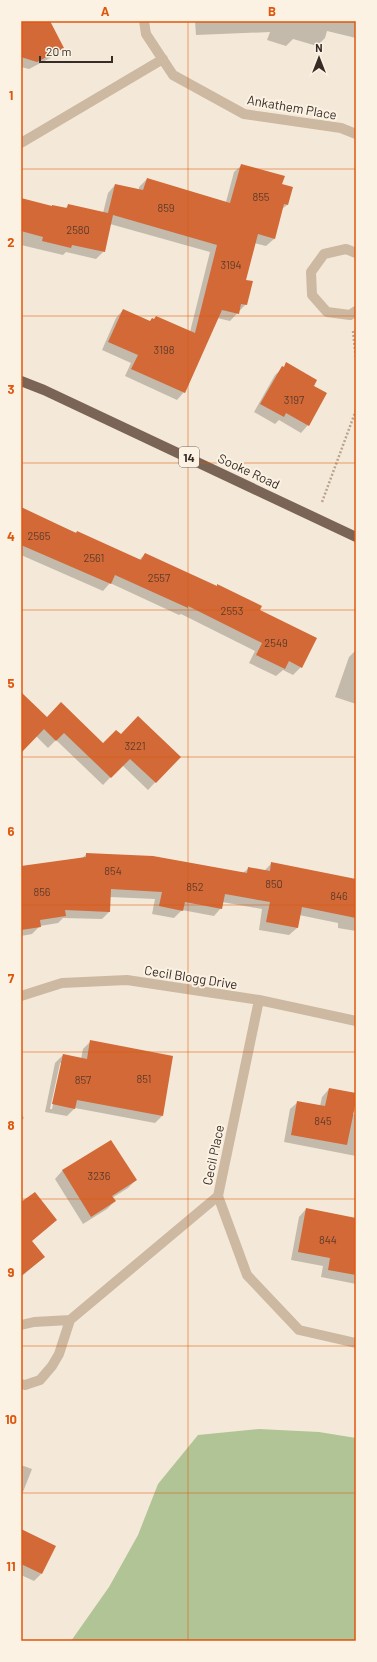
<svg xmlns="http://www.w3.org/2000/svg" width="377" height="1662" viewBox="0 0 377 1662" font-family="Barlow,sans-serif">
	<style>
		.green { fill: #b1c496 }
		.shadow { fill: #0003; fill-rule: evenodd }
		.building { fill: #d26937 }
		.lines { fill: none; stroke-linecap: round; stroke-linejoin: round }
		.path { stroke: #b9a38d; stroke-width: 2.5; stroke-dasharray: 2 2; stroke-linecap: butt }
		.minor { stroke: #cdb9a2; stroke-width: 10 }
		.major { stroke: #7a6455; stroke-width: 10 }
		.grid { fill: none; stroke: #df570d; stroke-width: 1; stroke-opacity: 0.55 }
		.labels { text-anchor: middle; dominant-baseline: central; stroke-width: 4; stroke-linejoin: round; paint-order: stroke }
		.number-label { font-size: 11px; fill: #5e3b2a }
		.shield { fill: #fbf2e4; stroke: #72675e; stroke-width: 1 }
		.shield-label { font-size: 12px; font-weight: bold; fill: #372c25 }
		.street-label { font-size: 13px; fill: #372c25; stroke: #fbf2e4 }
		.neatline { fill: none; stroke: #df570d; stroke-width: 1.5 }
		.grid-label { font-size: 13px; text-anchor: middle; font-weight: bold; fill: #df570d }
	</style>
	<rect width="100%" height="100%" fill="#f4e9d8"/>
	<path class="green" d="M259,1429L319,1432L356,1438V1641H71L109,1587L138,1535L158,1484L198,1435Z"/>
	<path class="shadow" d="M21,21H49L63,47L56,55L29,69L21,67Z
		M195,21H356V38L327,31L325,38L317,46L293,39L286,46L267,40L270,32L196,35Z
		M242,165L281,185L287,205L282,209L274,239L266,246L254,243L245,280L246,304L230,321L217,318L184,392L177,400L125,376L131,363L102,350L116,318L123,310L149,322L153,320L190,332L210,252L110,224L104,251L96,259L66,252L63,255L21,245V199L52,207L65,209L68,205L103,213L108,193L115,185L139,190V187L147,179L226,202L234,172Z
		M287,364L312,386L308,425L301,433L279,420L275,424L254,412L275,375Z
		M21,509L139,560L145,554L259,610L301,667L293,675L283,670L276,676L249,663L255,651L181,614L179,615L110,583L103,591L21,555Z
		M356,650V704L335,697L349,657Z
		M21,693L47,718L103,744L179,757L148,790L122,765L103,785L56,740L48,748L36,736L21,752Z
		M87,854L243,873L249,868L264,871L272,863L356,880V931L338,928V923L299,915L297,928L289,935L259,930L262,909L222,902L221,908L214,916L182,910L174,918L152,914L155,899L110,897L109,912L102,919L63,918L58,923L40,926L32,934L21,936V867L82,858Z
		M91,1041L162,1116L155,1123L75,1108L67,1116L45,1112L55,1063L63,1055L81,1059L83,1049ZM60,1063H62L52,1109H50Z
		M329,1089L356,1094L352,1114L356,1115V1156L284,1142L290,1109L298,1102L320,1106L322,1097Z
		M21,1113L24,1118L21,1121Z
		M111,1141L136,1180L128,1188L112,1198L115,1201L107,1209L83,1224L55,1179L62,1171Z
		M21,1203L56,1220L31,1241L44,1257L21,1277Z
		M306,1209L356,1219V1284L321,1277L323,1266L291,1260L299,1217Z
		M21,1465L32,1469L21,1497Z
		M21,1531L41,1574L34,1581L21,1575Z"/>
	<path class="building" d="M21,21H50L64,48L37,62L21,57Z
		M241,164L285,176L282,184L293,187L288,205L284,204L275,239L258,234L246,280L253,281L247,305L241,304L239,314L222,310L185,393L131,369L138,355L108,342L123,309L150,321L152,318L154,319L156,316L195,333L217,245L113,215L105,252L72,245L71,248L42,241L43,237L21,231V198L52,206V205L67,208L68,204L108,213L115,184L143,190L147,178L230,203Z
		M286,362L317,380L314,386L327,393L309,426L286,413L284,417L260,404L282,366L284,367Z
		M21,507L76,533L77,531L141,560L145,553L217,586V584L262,606L260,610L317,638L302,668L289,661L285,669L256,655L262,643L188,606V608L115,575L111,584L21,545Z
		M21,692L47,717L61,702L103,743L116,730L121,734L138,716L181,757L156,783L130,759L111,778L64,733L56,741L44,729L21,753Z
		M86,853L153,856L247,873L248,867L270,871L271,862L356,879V918L302,907L298,928L266,922L270,902L225,894L222,909L185,902L183,911L159,906L162,892L111,889L110,912L65,910L66,916L40,920L41,927L21,930V866L86,857Z
		M90,1040L173,1056L163,1116L77,1100L75,1109L52,1104L63,1054L87,1059Z
		M329,1088L356,1093V1101L347,1145L291,1135L297,1101L325,1106Z
		M111,1140L137,1180L112,1196L116,1201L91,1217L62,1170Z
		M35,1192L57,1220L32,1241L45,1257L21,1276V1202Z
		M306,1208L356,1218V1275L328,1270L330,1258L298,1252Z
		M21,1529L56,1546L42,1574L21,1564Z"/>
	<g class="lines">
		<path class="path" d="M353,331L356,359
			M322,502L356,410"/>
		<path class="minor" d="M144,21L146,34L173,75L244,114L341,128L356,134
			M21,143L163,59
			M356,253L346,249L324,254L311,272L312,295L327,312L350,315L356,311
			M21,996L62,983L127,980L259,1000L356,1021
			M218,1196L247,1275L299,1330L356,1343
			M21,1325L34,1322L70,1320
			M21,1384L25,1385L40,1380L52,1366L59,1354L70,1320L218,1196L259,1000"/>
		<path class="major" d="M21,381L44,390L356,537"/>
	</g>
	<path class="grid" d="M188,21V1641M21,169H356M21,316H356M21,463H356M21,610H356M21,757H356M21,905H356M21,1052H356M21,1199H356M21,1346H356M21,1493H356"/>
	<g class="labels">
		<g class="number-label">
			<text x="261" y="196">855</text>
			<text x="166" y="207">859</text>
			<text x="78" y="229">2580</text>
			<text x="231" y="264">3194</text>
			<text x="164" y="349">3198</text>
			<text x="294" y="399">3197</text>
			<text x="39" y="535">2565</text>
			<text x="94" y="557">2561</text>
			<text x="159" y="577">2557</text>
			<text x="232" y="610">2553</text>
			<text x="276" y="642">2549</text>
			<text x="135" y="745">3221</text>
			<text x="113" y="870">854</text>
			<text x="274" y="883">850</text>
			<text x="195" y="886">852</text>
			<text x="42" y="891">856</text>
			<text x="339" y="895">846</text>
			<text x="144" y="1078">851</text>
			<text x="83" y="1079">857</text>
			<text x="323" y="1120">845</text>
			<text x="99" y="1175">3236</text>
			<text x="328" y="1239">844</text>
		</g>
		<rect class="shield" x="179" y="447" width="20" height="20" rx="3"/>
		<g class="shield-label">
			<text x="189" y="457">14</text>
		</g>
		<g class="street-label">
			<text transform="translate(292 107) rotate(10)">Ankathem Place</text>
			<text transform="translate(249 471) rotate(25)">Sooke Road</text>
			<text transform="translate(191 977) rotate(9)">Cecil Blogg Drive</text>
			<text transform="translate(213 1155) rotate(-78)">Cecil Place</text>
		</g>
	</g>
	<rect width="377" height="1662" fill="none" stroke="#fbf2e4" stroke-width="44"/>
	<g transform="translate(319 58)" stroke="#fbf2e4" stroke-width="3" paint-order="stroke">
	<path d="M0-3L7 15L0 10L-7 15Z" fill="#372c25"/>
	<text y="-6" font-size="11" font-weight="bold" text-anchor="middle" fill="#372c25">N</text>
	</g>
	<path d="M40 56v6h72v-6" fill="none" stroke="#372c25" stroke-width="2"/>
	<text x="46" y="56" font-size="12" fill="#372c25" stroke="#fbf2e4" stroke-width="3" paint-order="stroke">20 m</text>
	<rect x="22" y="22" width="333" height="1618" class="neatline"/>
	<g class="grid-label">
		<text x="105" y="16">A</text>
		<text x="272" y="16">B</text>
		<text x="11" y="100">1</text>
		<text x="11" y="247">2</text>
		<text x="11" y="394">3</text>
		<text x="11" y="541">4</text>
		<text x="11" y="688">5</text>
		<text x="11" y="836">6</text>
		<text x="11" y="983">7</text>
		<text x="11" y="1130">8</text>
		<text x="11" y="1277">9</text>
		<text x="11" y="1424">10</text>
		<text x="11" y="1571">11</text>
	</g>
</svg>
